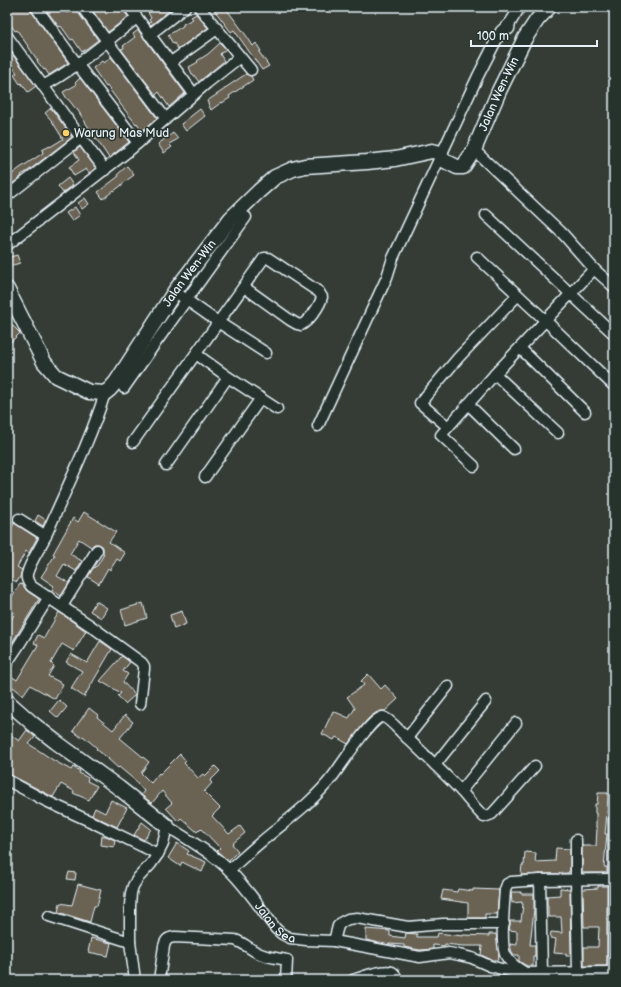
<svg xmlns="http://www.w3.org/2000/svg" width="621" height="987" viewBox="0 0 621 987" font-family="'Balsamiq Sans',sans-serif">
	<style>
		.building { fill: #6a6253; stroke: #e8f1f8 }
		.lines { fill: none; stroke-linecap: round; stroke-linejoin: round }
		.street-casing { stroke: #e8f1f8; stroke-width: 13 }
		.secondary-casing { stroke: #e8f1f8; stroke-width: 17 }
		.street { stroke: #26332d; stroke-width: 10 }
		.secondary { stroke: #26332d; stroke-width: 14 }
		.poi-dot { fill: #ffd166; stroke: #26332d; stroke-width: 1.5 }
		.labels { text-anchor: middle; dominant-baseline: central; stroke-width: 3; stroke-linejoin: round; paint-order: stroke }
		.street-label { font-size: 12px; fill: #e8f1f8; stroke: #26332d }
		.poi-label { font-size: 12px; fill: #e8f1f8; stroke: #26332d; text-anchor: start }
	</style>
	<rect width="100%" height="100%" fill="#343c35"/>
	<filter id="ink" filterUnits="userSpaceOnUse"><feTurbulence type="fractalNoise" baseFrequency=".025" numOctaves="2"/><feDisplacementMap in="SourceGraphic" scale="8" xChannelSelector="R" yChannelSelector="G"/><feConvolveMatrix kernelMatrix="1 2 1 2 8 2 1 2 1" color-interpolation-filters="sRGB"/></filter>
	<g filter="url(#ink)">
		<path class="building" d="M7,7H30L31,11L68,63L49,75L45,69L44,70L37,61H38L17,30L15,31L10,24V23L7,18Z
			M44,7H63L67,13L76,7L77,11L98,40L82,52L73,39L71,40L61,26L59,27Z
			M90,7H102L106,14L114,7H122L128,17L108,32Z
			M145,7H156L159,11L165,7H174L151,25L149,23L151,22L149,20L151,18Z
			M212,7H225L248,38L253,46L256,43L261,51L259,52L269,66L262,70L234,30L231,32Z
			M196,14L208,28L178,49L174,43L173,44L168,35L183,26V24L193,19L191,17Z
			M138,30L185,93L169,107L159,92L156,95L121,49L124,48L123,46L135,37L133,34Z
			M220,43L226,49L220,54L224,61L199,82L193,74H192L189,67L198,62L197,61L208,54Z
			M9,50L36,86L28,92L21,83L20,84L14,75L17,73L7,60V52Z
			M111,57L157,118L142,131L137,123L136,124L121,105L107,86L106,87L93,68L102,61L104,63Z
			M246,74L251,76L253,80L229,96L230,98L222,103V102L211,110L207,101L225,89V88Z
			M80,78L129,142L109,158L97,140L91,134L92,133L77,109H76L68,99H67L63,92L76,85L75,83Z
			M51,108L72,137L28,171L21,175L22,176L7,188V178L20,168L43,153L42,150L50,146V147L63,139L52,121L45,113Z
			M200,109L205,116L186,131L181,124Z
			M173,133L178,139L169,144L172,147L164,153L158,144Z
			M80,147L96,168L89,173L86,169L74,176L69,167L79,160L74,152Z
			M127,166L134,175L122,184V185L114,191V190L103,199L98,192L119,176L118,174Z
			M68,178L73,185L63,193L58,186Z
			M85,198L89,204L82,209L78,203Z
			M75,207L80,215L72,221L66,213Z
			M17,255L20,263L10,266L7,258Z
			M7,320L20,333L7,346Z
			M84,512L116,532L109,542L125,553L120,561L117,559L110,570L108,568L99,584L88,577L93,568H94L96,566H97L104,554L103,553V547L101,545L98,544H94L91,547L79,539L70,554L82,561L76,571L64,564L57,576L69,583L61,596L52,590L54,586L41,577L55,555L53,554L73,518L78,522Z
			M38,515L46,520L43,526L35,521Z
			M14,523L37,538L29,553L26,551L17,567L22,570L20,577L17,582L7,577V538Z
			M20,584L23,585L27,591L39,599L7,651V627L15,613L7,609V604Z
			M96,601L107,608L101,618L90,611Z
			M143,603L147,618L125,625L121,610Z
			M182,611L186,624L174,629L170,615Z
			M59,612L86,631L74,651L62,644L51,663L54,666L48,676L63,684L55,699L30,685L23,695L13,687L10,693H7V682L11,676L17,680L38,645L34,643L38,635L44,638Z
			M100,641L112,649L84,697L71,688L82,671L66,662L71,654L87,663Z
			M122,656L130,662L123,671L128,674L123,682L135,695L125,704L118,696L121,693L100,681Z
			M368,674L381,689L385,685L398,699L385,711H381L376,713L368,719L348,744L336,737L334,740L322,734L333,711L349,718L355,708L347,697L364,685L361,681Z
			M59,700L67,707L58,718L50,711Z
			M89,708L98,715L97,717L113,730L125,715L133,722L120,738L149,762L141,773L151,783L159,773L160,774L180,754L186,761L184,763L198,778L203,774L205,776L215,766L220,771L210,781L212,783L204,792L220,808L212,816L229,834L240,826L245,833L232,844L238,851L228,861L217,851L220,848L201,828L197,832L181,818L178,821L166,808L172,803L162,791L152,803L141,795L144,791L137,783V782L119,767L118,768L108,759H109L96,749L97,748L83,736L82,738L73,731Z
			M27,730L35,737L29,744L53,760L71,770L73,767L80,771L79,773L88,778L87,781L97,786L89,800L73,793L74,791L61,784L53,797L7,773V761L12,756L10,755L12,752L7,748V732L19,741Z
			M598,793H608L607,813L605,834H607L604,867H607V873H582V846H596L597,828H596V813H595V804H597Z
			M111,800L127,808L117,827L92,815L95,808L105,813Z
			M142,822L151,829L144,840L134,835Z
			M102,836H106L115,840L114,847L101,845Z
			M177,843L189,851L187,854L206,862L202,872L182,862L180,866L168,858Z
			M556,848L570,849V871H569L568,873L521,875L522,865H524L525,852L536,853L535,862L555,861Z
			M69,872L76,873L75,880L67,879Z
			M78,884L101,890L97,906H94L90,922L58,912L60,903L72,905Z
			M598,886H607V966H584V947H598L599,927H584L583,889L598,888Z
			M560,888L570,889L571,956H566V954L554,953L556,939L550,938L551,932L562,933L561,917H548V905H547V896L560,895Z
			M458,889L473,891V889L499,890L497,914H485V918H468V903L441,899L443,890L457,892Z
			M511,892H521V894H534V909L530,945H535V956H533V966H527L520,962L519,961V955H513L511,949L510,944L517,945V931L509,930L510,924V921H521L523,904H522V902L512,903Z
			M366,929L390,931V936L405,938L406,933L417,934V937H437L438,933L463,936V935L489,936V934H496L499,954L498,960H492L481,955L482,946H463L445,944V946L433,945V949L420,950L404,947V945L389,944V945L366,940Z
			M91,938L111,943L108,956L88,952Z"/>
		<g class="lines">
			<g class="street-casing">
				<g id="street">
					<path d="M36,7L61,42L77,64L138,143"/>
					<path d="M82,7L107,41L166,119"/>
					<path d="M129,7L194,94"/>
					<path d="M199,7L251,70"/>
					<path d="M509,29L510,23L520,7"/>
					<path d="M149,35L185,7"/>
					<path d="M7,36L81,138L105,170"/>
					<path d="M171,62L217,29"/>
					<path d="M43,86C77,68 106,41 137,18"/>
					<path d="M474,150L563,234L594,269L614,287"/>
					<path d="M7,196L81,138"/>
					<path d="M486,215L614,334"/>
					<path d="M7,245L131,149L207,83L240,57"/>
					<path d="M477,257L546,321L614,386"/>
					<path d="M181,296L218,322L266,353"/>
					<path d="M520,348L585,412"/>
					<path d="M196,354L228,377L277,409"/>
					<path d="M495,374L558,433"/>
					<path d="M124,388L157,341L246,217"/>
					<path d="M105,393C90,441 67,487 47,533C42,546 30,561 27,574C26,579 28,582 31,586L91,626L142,663L144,666V669L140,704"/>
					<path d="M468,404L514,449"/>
					<path d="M318,426L387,277L393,258L478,76L501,31L510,23"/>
					<path d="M448,427L420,403L458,358L518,295"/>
					<path d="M133,442L264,258H268L319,292L322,297C320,306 309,321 301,325L297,324L290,320L244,287"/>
					<path d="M166,465L228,377"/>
					<path d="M474,466L441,435L495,374L594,269"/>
					<path d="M205,477L261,398"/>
					<path d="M19,519L46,536"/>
					<path d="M62,606L97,550"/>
					<path d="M7,663L17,648L49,597"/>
					<path d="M407,738L448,686"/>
					<path d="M435,765L486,701"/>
					<path d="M7,780L46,801L94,823L158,854"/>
					<path d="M461,791L516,723"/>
					<path d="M576,840V879L578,972"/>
					<path d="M229,870C240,861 250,851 261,842C286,821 313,802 333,776C340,767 373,715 383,717C388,718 397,728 401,732C421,751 441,770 460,790C468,799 476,809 484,817L492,814L535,766"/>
					<path d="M540,880L542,973"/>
					<path d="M49,916L130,942"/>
					<path d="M334,941L338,926L342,922L348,919L357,918L408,927L443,924H504"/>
					<path d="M524,972C517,968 510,963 506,956C500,946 504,904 505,890L507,884L511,882L540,880L614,879"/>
					<path id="s1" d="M135,980L130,942V906L131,893L133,886L138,878L151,864L158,854L163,844L167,826C189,840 212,853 230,871C247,888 261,909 276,929L282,934L290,938L306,940L334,941L420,957L449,953L459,955L472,958L490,966L513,972L520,973L614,972"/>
					<path d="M159,980L164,946C166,939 168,938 175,937L235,940C244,943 250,949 258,953C266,957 277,958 287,960L286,980"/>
					<path d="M353,980C362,977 383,969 392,972C395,973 396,977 397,980"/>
					<path d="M613,980L614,820"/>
				</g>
			</g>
			<g class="secondary-casing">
				<g id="secondary">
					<path id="s2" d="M445,161L457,167H463L474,150L499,91L525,38L537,20L549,7"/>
					<path id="s3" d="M7,289L44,362L56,376L89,392L105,393L110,389L116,382L175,291L231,218L259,191L275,177L293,169L305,166L367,162L395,159L432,151L441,153"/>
					<path d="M7,701L33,724L56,742L119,788L167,826"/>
				</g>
			</g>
			<use href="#street" class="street"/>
			<use href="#secondary" class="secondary"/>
		</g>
	</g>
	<circle class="poi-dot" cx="66" cy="133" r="4"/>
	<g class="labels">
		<g class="street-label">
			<text stroke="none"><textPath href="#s2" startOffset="101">Jalan Wen-Win</textPath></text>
			<text stroke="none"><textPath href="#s3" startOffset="300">Jalan Wen-Win</textPath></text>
			<text stroke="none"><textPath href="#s1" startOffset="312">Jalan Sea</textPath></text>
		</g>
		<g class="poi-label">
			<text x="74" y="133">Warung Mas Mud</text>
		</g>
	</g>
	<rect width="621" height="987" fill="none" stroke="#26332d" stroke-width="24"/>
	<rect x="12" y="12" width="597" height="963" fill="none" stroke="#e8f1f8" stroke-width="1.5" filter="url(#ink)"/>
	<path d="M471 40v6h126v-6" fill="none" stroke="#e8f1f8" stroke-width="2"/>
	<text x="477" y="40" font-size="12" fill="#e8f1f8" stroke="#26332d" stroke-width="3" paint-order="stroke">100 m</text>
</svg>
